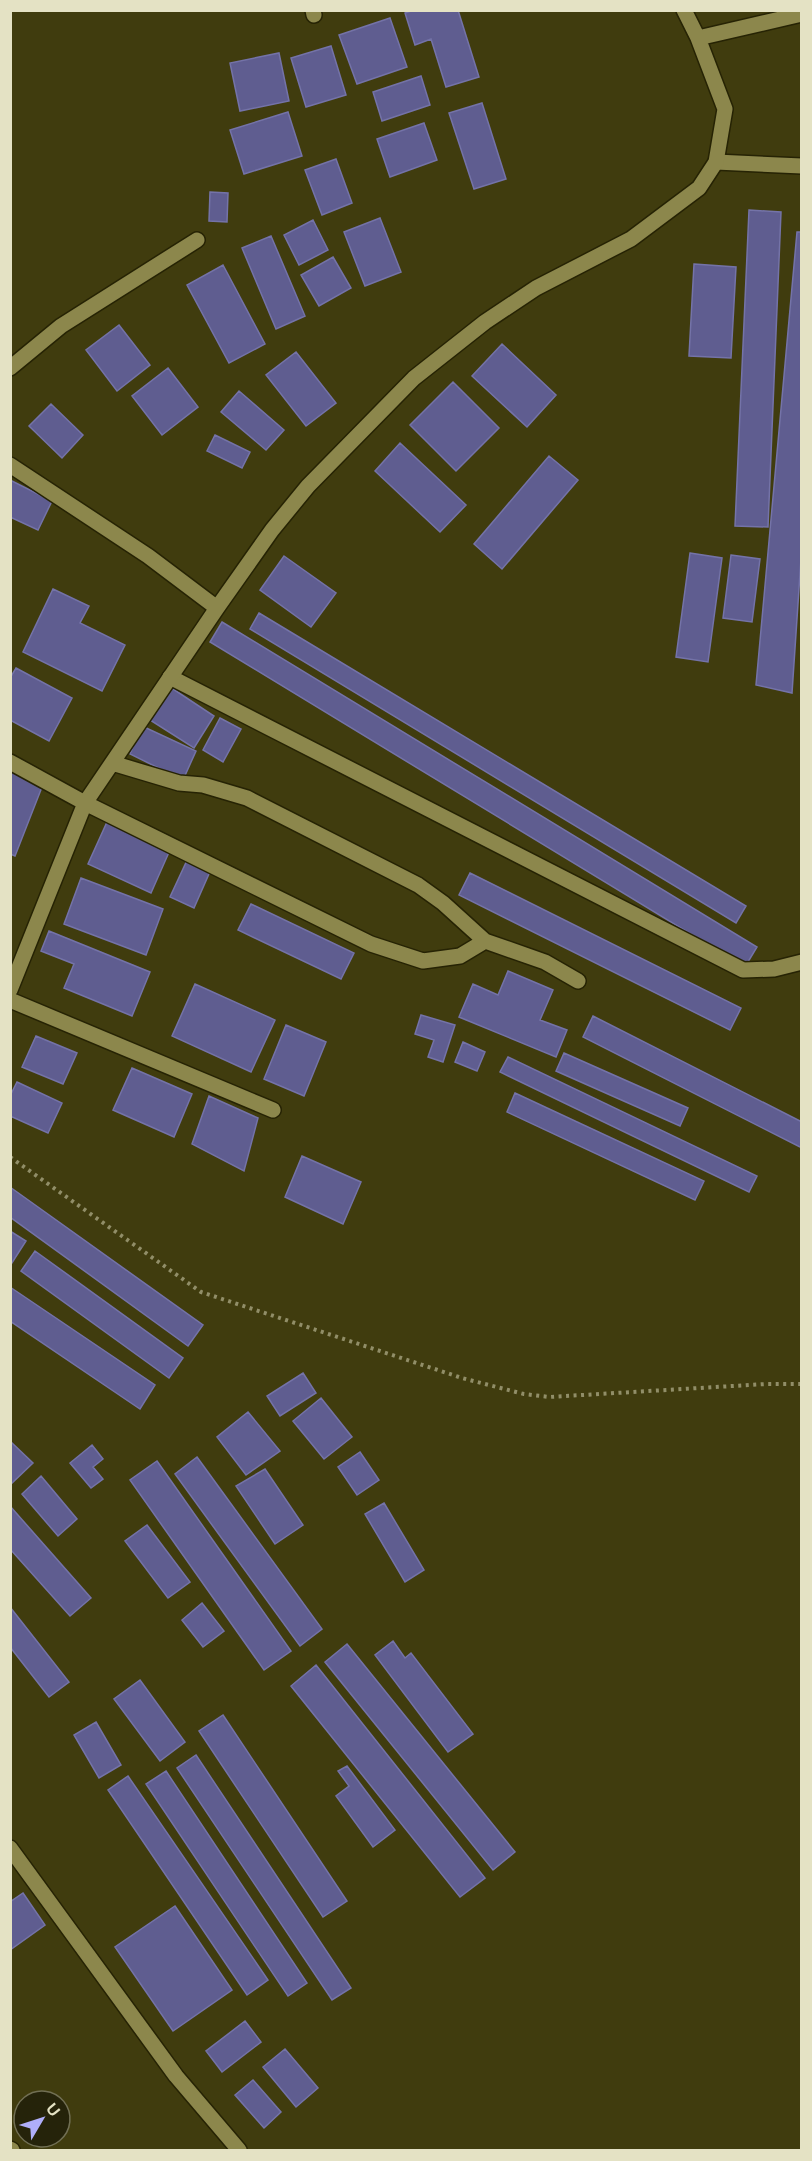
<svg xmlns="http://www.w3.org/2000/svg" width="812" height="2161" viewBox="0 0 812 2161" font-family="Helvetica,sans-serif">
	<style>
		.building { fill: #5f5d90; stroke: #7473a8; stroke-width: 1.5 }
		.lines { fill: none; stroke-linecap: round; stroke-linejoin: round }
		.service-casing { stroke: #262304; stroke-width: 18 }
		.minor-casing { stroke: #262304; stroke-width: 18 }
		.path { stroke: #918e68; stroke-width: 4; stroke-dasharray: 3 4.5; stroke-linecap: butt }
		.service { stroke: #8c874c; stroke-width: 15 }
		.minor { stroke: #8c874c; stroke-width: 15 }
	</style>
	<rect width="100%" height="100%" fill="#403c0e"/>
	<path class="building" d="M414,10H458L479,77L446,87L431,39L415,45L405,13Z
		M390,18L407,67L357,84L339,35Z
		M331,46L346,95L306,107L291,58Z
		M279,53L289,101L240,111L230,63Z
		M421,76L430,105L382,121L373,92Z
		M482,103L506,179L474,189L449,113Z
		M288,112L302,156L244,174L230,130Z
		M424,123L437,160L390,177L377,139Z
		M336,159L352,203L322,215L305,170Z
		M210,192L228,193L227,222L209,221Z
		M749,210L781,212L768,527L735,526Z
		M380,218L401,272L365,286L344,232Z
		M313,220L328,250L299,265L284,235Z
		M797,232H802V544L792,693L756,685Z
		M271,236L305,316L276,329L242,248Z
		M333,257L351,288L319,306L301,275Z
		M694,264L736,267L731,358L689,356Z
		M223,265L265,344L229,363L187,285Z
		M119,325L150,365L117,391L86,350Z
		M502,344L556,395L527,427L472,376Z
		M296,352L336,403L306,426L266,375Z
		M168,368L198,407L162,435L132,396Z
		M453,382L499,428L456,471L410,425Z
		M239,391L284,430L266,450L221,412Z
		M51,404L83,435L62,458L29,426Z
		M215,435L250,452L242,468L207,451Z
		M400,443L466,505L440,532L375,471Z
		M549,456L578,480L502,569L474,544Z
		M10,480L52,501L38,530L10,517Z
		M690,553L722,558L708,662L676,657Z
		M731,555L760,559L752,622L723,618Z
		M284,556L336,593L311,627L260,590Z
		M53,589L89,606L80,623L125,645L102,691L23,652Z
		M259,613L746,906L736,923L250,629Z
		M222,622L757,947L745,967L210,642Z
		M16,668L72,698L49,741L10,720V678Z
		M170,687L214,716L194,748L150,720Z
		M220,718L241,729L223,762L203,750Z
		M142,726L196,751L183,780L130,754Z
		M10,768L44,782L15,856L10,854Z
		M107,822L170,850L151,893L88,864Z
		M189,856L212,867L194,908L170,897Z
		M470,873L741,1008L730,1030L459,895Z
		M81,878L163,909L146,955L64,924Z
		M251,904L354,953L341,979L238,930Z
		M49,931L150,972L132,1016L64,988L74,964L41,951Z
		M508,971L553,990L540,1020L567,1030L556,1057L459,1017L473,984L498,995Z
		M195,984L275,1020L251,1072L172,1036Z
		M421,1015L455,1025L443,1062L428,1057L434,1040L415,1034Z
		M593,1016L802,1122V1148L583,1037Z
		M286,1025L326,1042L304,1096L264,1079Z
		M36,1036L77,1053L63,1084L22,1067Z
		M463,1042L485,1052L477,1071L455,1062Z
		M564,1053L688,1108L680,1126L556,1071Z
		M508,1057L757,1176L749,1192L500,1072Z
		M132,1068L192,1094L174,1137L113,1110Z
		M17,1082L62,1103L48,1133L10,1116V1096Z
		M515,1093L704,1181L695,1200L507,1112Z
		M209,1096L258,1118L244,1171L192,1144Z
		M302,1156L361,1182L343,1224L285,1197Z
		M10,1187L203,1325L188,1346L10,1217Z
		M10,1231L26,1241L10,1266Z
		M35,1251L183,1358L169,1378L21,1271Z
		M10,1287L155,1385L140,1409L10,1321Z
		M303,1373L316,1393L280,1416L267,1396Z
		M321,1398L352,1437L324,1459L293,1421Z
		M248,1412L280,1451L246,1475L217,1437Z
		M10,1441L33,1463L10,1485Z
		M92,1445L103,1459L93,1467L103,1479L91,1488L70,1463Z
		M360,1452L379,1480L357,1495L338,1467Z
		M197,1457L322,1629L300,1646L175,1474Z
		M157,1461L291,1651L264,1670L130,1480Z
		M265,1469L303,1525L275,1544L236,1486Z
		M41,1476L77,1519L58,1536L22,1494Z
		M384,1503L424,1570L405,1582L365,1514Z
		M10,1506L91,1598L70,1616L10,1549Z
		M147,1525L190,1582L168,1598L125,1541Z
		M202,1603L224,1631L203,1647L182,1620Z
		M10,1607L69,1682L49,1697L10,1647Z
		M393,1641L405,1658L411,1653L473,1734L448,1752L375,1655Z
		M347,1644L515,1852L493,1870L325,1662Z
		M316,1665L485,1878L460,1897L291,1686Z
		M140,1680L185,1742L160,1761L114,1699Z
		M223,1715L347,1901L323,1917L199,1731Z
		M96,1722L121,1765L99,1778L74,1735Z
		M196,1755L351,1988L332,2000L177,1768Z
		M347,1766L395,1830L373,1847L336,1796L349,1786L338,1771Z
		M166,1771L307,1983L288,1996L146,1784Z
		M128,1776L268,1980L247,1995L108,1790Z
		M23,1893L45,1925L10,1950V1902Z
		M175,1906L232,1990L173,2031L115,1947Z
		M245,2021L261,2042L222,2072L206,2051Z
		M285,2049L318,2088L296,2107L263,2067Z
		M253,2080L281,2112L264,2128L235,2095Z"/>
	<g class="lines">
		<g class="service-casing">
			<path id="service" d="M716,162L802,166
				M170,677L743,970L774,969L802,962"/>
		</g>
		<g class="minor-casing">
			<path id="minor" d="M313,10L314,15
				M698,38L802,14
				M10,368L61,326L197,240
				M10,465L148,556L217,608
				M10,762L85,803L371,944L423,961L460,956L485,941L545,962L578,981
				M112,763L179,783L203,785L247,798L418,885L443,903L485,941
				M10,990L85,803L217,608L272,530L308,486L414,378L485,322L536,288L631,239L699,188L716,162L725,109L698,38L684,10
				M10,1000L273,1110
				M10,1848L176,2076L239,2150
				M10,2149L12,2150"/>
		</g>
		<path class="path" d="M10,1157L201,1292L462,1378L524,1394L549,1397L766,1384H802"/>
		<use href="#service" class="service"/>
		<use href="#minor" class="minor"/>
	</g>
	<rect width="812" height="2161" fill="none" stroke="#e4e2c4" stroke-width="24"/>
	<g transform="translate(42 2119) rotate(51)"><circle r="28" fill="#25230a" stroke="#716f54" stroke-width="1.5"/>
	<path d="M0-4.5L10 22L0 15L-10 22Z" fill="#afaefa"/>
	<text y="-9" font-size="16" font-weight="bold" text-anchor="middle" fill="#e4e2c4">U</text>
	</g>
</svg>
